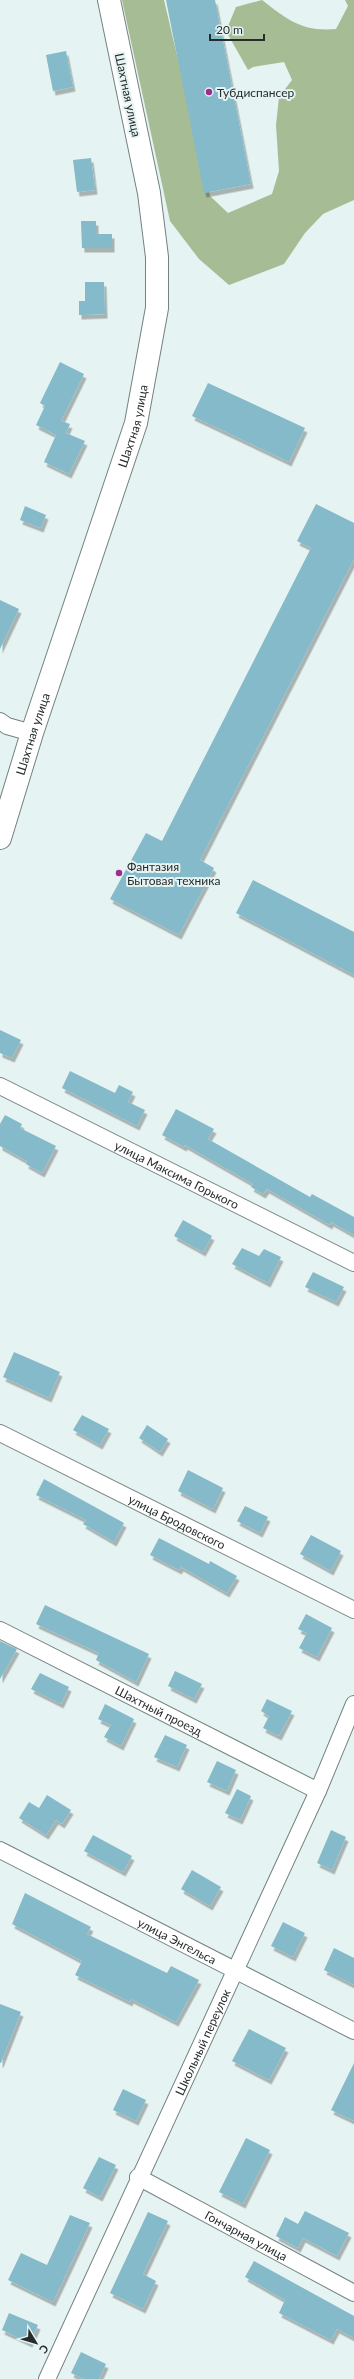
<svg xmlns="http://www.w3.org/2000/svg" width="354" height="2379" viewBox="0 0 354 2379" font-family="Lato,sans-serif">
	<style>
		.forest { fill: #a6bc94 }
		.building { fill: #84baca; filter: url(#shadow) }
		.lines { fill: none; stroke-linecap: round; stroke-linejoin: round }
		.minor-casing { stroke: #748280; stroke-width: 18 }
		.secondary-casing { stroke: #748280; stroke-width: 24 }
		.minor { stroke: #fff; stroke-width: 16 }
		.secondary { stroke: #fff; stroke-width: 22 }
		.poi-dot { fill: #9d2e8d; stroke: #e5f3f2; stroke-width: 1.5 }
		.labels { text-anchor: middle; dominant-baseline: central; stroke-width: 4; stroke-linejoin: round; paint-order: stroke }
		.poi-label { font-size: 12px; fill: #262b2b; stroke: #e5f3f2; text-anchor: start }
		.street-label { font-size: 12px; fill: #262b2b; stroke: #e5f3f2 }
	</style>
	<defs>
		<filter id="shadow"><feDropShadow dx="2.5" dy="4.5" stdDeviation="0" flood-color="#0004"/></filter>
	</defs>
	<rect width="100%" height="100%" fill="#e5f3f2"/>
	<path class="forest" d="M122,0H164L210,196L228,213L272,194L279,171L276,125L279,97L292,80L284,62L253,67L248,70L226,31L236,7L262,0C288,20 302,32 336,29L348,6L345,0H354V200L323,214L305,233L284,264L229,285L199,259L170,221Z"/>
	<path class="building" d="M166,0H215L251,184L204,193Z
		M66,51L73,87L53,91L46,55Z
		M91,158L95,190L77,192L73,160Z
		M81,221H96V234H112V248H82Z
		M85,282H104L105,314L79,315V301H85Z
		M60,362L84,374L61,421L70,424L66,433L85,441L69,474L44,462L56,435L36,425L45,406L40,403Z
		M208,383L305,428L289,462L192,416Z
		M316,504L354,523V559L200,860L214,868L179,935L110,899L146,833L162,841L311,548L297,541Z
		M25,506L46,515L41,528L20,520Z
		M0,600L19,609L0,649Z
		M253,880L354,932V975L236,913Z
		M0,1030L21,1040L12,1058L0,1053Z
		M70,1071L115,1093L119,1085L133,1092L128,1102L145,1110L137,1126L62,1088Z
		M176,1109L214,1129L208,1139L310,1197L312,1194L354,1217V1235L331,1222L330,1225L267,1189L263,1194L251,1187L253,1184L185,1145L184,1147L162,1135Z
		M5,1115L22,1124L20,1128L56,1146L42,1173L26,1164L27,1161L0,1146V1124Z
		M183,1220L212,1236L203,1252L174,1236Z
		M242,1248L259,1256L264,1249L281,1257L268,1283L232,1264Z
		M313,1272L344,1287L336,1302L305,1287Z
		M14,1352L60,1372L49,1398L3,1377Z
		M82,1415L109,1429L100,1445L73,1430Z
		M147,1425L168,1439L160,1452L139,1438Z
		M188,1470L223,1488L213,1509L178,1491Z
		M44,1479L124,1523L114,1542L83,1524L86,1520L36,1495Z
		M245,1506L268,1517L260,1533L237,1521Z
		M311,1535L341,1551L331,1571L300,1554Z
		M159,1538L209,1564L210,1561L237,1576L227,1593L181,1567L179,1570L150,1555Z
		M45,1605L149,1654L136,1682L96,1660L99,1653L36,1624Z
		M306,1614L332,1628L317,1657L299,1648L307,1633L298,1629Z
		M0,1641L17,1649L0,1679Z
		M175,1671L202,1684L194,1699L168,1686Z
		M40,1673L69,1687L61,1704L31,1689Z
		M267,1699L292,1711L279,1736L263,1728L269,1716L261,1711Z
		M105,1704L134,1719L121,1746L104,1737L111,1725L98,1719Z
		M165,1735L187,1745L177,1767L154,1757Z
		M217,1761L236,1770L227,1791L207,1782Z
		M237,1789L251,1796L240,1820L225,1813Z
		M47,1795L71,1810L62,1824L56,1820L46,1835L19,1818L29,1802L39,1808Z
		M331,1830L346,1837L332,1870L317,1863Z
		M93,1835L132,1856L123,1872L84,1851Z
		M192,1870L221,1887L210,1906L181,1889Z
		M25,1893L91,1927L87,1934L167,1973L171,1966L199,1980L176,2022L131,1999L130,2002L75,1975L82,1961L12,1924Z
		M283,1922L305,1933L293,1957L271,1946Z
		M334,1948L354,1958V1985L324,1970Z
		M0,2004L21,2012L1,2063H0Z
		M249,2029L286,2048L269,2080L232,2061Z
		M354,2063V2121L331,2110Z
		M123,2089L146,2100L136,2121L113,2110Z
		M246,2138L270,2150L243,2204L219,2192Z
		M99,2157L116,2165L100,2197L83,2188Z
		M305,2211L349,2233L337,2256L303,2238L298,2248L276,2236L285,2217L298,2224Z
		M148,2212L168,2221L143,2274L156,2281L143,2309L110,2293Z
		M70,2215L90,2223L53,2302L8,2280L21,2253L47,2265Z
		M254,2261L354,2316V2338L337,2329L331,2340L279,2313L285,2300L245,2277Z
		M9,2313L38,2325L30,2343L2,2330Z
		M81,2352L106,2364L99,2379H84L71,2373Z"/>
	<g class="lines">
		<g class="minor-casing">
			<g id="minor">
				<path d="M0,721L7,726L32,733"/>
				<path id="s1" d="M0,1086L354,1263"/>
				<path id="s2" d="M0,1433L354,1610"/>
				<path id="s3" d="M0,1630L318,1791"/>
				<path id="s4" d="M0,1850L354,2031"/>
				<path id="s5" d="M138,2177L354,2293"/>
				<path id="s6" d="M47,2379L318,1791L354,1704"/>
			</g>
		</g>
		<g class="secondary-casing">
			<g id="secondary">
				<path id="s7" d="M0,838L32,733L136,423L157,308V257L149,193L109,0"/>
			</g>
		</g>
		<use href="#minor" class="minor"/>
		<use href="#secondary" class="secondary"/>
	</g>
	<g class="poi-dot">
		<circle cx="209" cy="92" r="4"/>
		<circle cx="119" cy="873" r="4"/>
	</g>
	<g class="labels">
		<g class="poi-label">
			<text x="217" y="92">Тубдиспансер</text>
			<text x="127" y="866">Фантазия<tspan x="127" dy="14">Бытовая техника</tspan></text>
		</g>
		<g class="street-label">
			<text transform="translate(128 95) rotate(78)">Шахтная улица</text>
			<text stroke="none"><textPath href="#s7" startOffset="433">Шахтная улица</textPath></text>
			<text stroke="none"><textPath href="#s7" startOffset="109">Шахтная улица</textPath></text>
			<text stroke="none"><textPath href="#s1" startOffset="198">улица Максима Горького</textPath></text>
			<text stroke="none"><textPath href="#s2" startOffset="198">улица Бродовского</textPath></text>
			<text stroke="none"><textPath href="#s3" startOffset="178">Шахтный проезд</textPath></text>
			<text stroke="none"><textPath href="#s4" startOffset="199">улица Энгельса</textPath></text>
			<text stroke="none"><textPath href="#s6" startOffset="371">Школьный переулок</textPath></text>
			<text stroke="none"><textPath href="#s5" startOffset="123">Гончарная улица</textPath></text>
		</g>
	</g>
	<g transform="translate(36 2343) rotate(128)" stroke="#e5f3f2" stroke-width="3" paint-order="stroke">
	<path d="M0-3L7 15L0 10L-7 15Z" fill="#262b2b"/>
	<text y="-6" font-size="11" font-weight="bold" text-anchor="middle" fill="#262b2b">С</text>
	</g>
	<path d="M210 34v6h54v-6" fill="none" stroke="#262b2b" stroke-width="2"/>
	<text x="216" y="34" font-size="12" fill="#262b2b" stroke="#e5f3f2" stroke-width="3" paint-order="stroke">20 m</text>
</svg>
